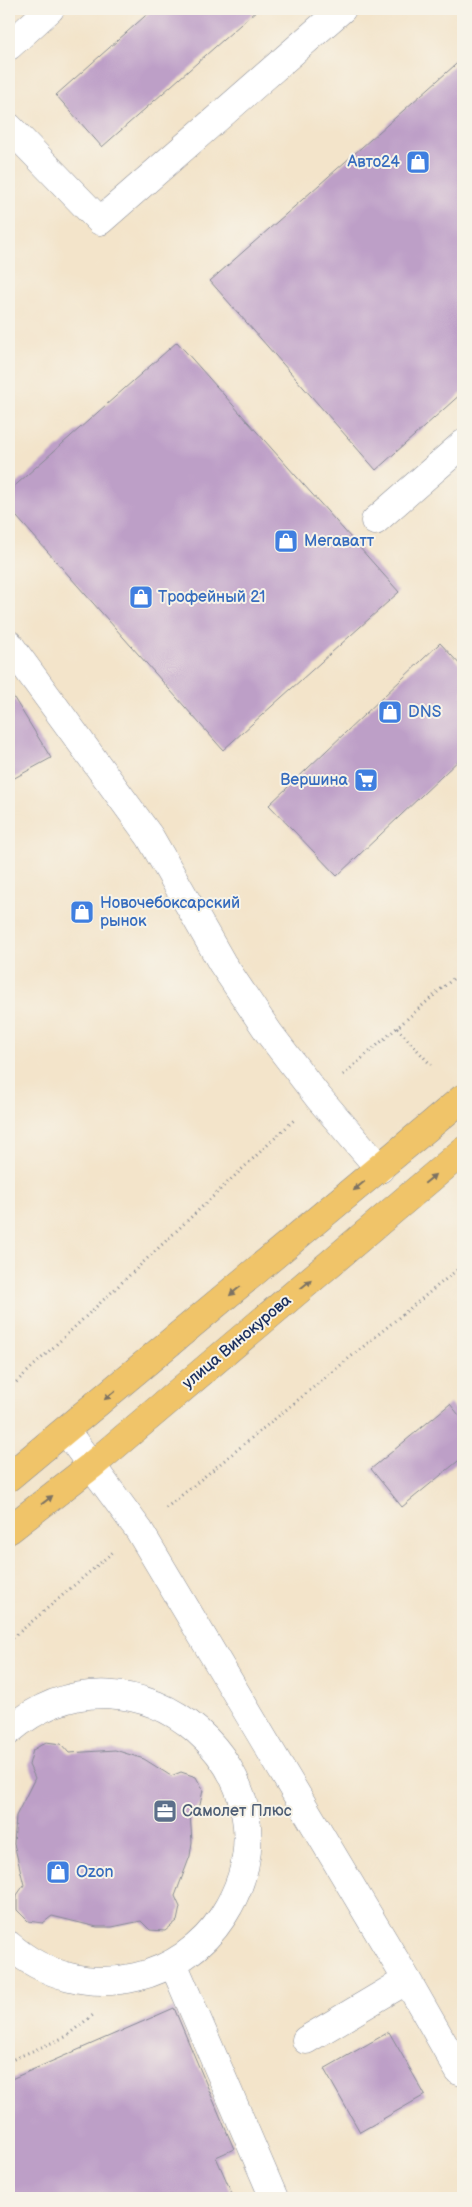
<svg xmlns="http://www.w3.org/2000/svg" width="472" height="2207" viewBox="0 0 472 2207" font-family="'Balsamiq Sans',sans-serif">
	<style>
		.building { fill: #bd9fc7 }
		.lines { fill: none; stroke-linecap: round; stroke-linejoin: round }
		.minor-casing { stroke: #878a94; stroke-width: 29 }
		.major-casing { stroke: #878a94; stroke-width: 29 }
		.path { stroke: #878a94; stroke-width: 3; stroke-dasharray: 1 4; stroke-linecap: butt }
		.minor { stroke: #fff; stroke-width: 28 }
		.major { stroke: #f0c469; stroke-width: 28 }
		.oneway { fill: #7b7263 }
		.labels { text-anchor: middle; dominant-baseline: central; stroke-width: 4; stroke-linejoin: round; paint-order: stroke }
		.shop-label { font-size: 16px; fill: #366cbe; stroke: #f7f3e8; text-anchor: start }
		.street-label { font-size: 16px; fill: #1b2f5e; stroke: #f7f3e8 }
		.service-label { font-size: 16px; fill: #4e5e75; stroke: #f7f3e8; text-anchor: start }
	</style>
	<rect width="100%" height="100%" fill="#f7f3e8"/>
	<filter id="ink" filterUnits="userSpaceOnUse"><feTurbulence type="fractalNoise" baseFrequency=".02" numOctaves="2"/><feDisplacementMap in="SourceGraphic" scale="10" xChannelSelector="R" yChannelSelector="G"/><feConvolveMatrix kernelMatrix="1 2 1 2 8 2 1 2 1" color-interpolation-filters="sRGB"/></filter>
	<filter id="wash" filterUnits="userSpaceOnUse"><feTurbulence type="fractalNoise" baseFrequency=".0096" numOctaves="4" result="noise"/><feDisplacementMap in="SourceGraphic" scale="20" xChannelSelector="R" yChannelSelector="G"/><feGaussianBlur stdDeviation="1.12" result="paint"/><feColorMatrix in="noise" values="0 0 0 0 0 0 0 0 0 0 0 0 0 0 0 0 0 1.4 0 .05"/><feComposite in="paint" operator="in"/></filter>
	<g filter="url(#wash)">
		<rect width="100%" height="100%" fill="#f3e4ca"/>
		<g id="blocks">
			<path class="building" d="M153,9H258L102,147L56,95Z
				M463,58V392L376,470L210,281Z
				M177,342L399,592L223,750L9,508V491Z
				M440,643L463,668V756L337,876L269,805Z
				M9,690L51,758L9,781Z
				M450,1404L463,1420V1457L402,1507L371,1469Z
				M46,1742L61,1744L69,1753L115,1750L144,1759L171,1776L181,1772L196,1777L203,1790L200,1805L190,1813L192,1842L190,1856L175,1896L180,1907L177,1921L165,1931L150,1930L141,1921L112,1927H97L52,1916L43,1923L28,1921L17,1910V1895L24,1885L14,1844L16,1816L35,1778L29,1765L33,1750Z
				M174,2008L234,2149L216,2157L234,2198H9V2080Z
				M389,2032L425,2095L360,2132L324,2069Z"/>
		</g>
	</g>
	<g filter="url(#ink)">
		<use href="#blocks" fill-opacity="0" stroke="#878a94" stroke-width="1"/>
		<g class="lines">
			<g class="minor-casing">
				<path id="minor" d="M9,46L50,9
					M9,127L100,221L342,9
					M375,521L463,444
					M9,644L150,837L222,963L269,1033L318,1097L380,1169
					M66,1431L139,1530L407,1980L459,2071
					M9,1731C135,1622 313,1777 223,1916C203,1947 171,1969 136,1977C91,1988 44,1976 9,1945
					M173,1963L274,2198
					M306,2040L407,1980"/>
			</g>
			<g class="major-casing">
				<path id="major" d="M9,1477L463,1098
					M9,1530L91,1466L463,1151"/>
			</g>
			<path class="path" d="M397,1028L431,1065
				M343,1075L463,970
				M9,1389L294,1120
				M166,1508L463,1265
				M9,1641L113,1552
				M9,2061L65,2037L93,2015"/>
			<use href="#minor" class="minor"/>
			<use href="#major" class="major"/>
		</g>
		<defs><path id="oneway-solid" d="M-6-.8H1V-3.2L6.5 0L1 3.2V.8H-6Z" transform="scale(1.25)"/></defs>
		<g class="oneway">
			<use href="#oneway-solid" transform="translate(430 1179) rotate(-40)"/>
			<use href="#oneway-solid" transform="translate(359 1186) rotate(140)"/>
			<use href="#oneway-solid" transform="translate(306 1284) rotate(-40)"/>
			<use href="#oneway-solid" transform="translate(235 1291) rotate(140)"/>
			<use href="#oneway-solid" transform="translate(110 1395) rotate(140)"/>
			<use href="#oneway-solid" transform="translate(47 1500) rotate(-38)"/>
		</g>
	</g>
	<defs>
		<g id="shop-square" transform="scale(1.25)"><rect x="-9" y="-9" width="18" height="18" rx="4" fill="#3f7fe0" stroke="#f7f3e8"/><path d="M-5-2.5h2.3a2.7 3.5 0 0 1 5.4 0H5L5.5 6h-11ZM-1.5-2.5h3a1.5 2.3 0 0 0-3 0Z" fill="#fff"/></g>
		<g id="supermarket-square" transform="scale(1.25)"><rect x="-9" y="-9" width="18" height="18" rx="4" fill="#3f7fe0" stroke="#f7f3e8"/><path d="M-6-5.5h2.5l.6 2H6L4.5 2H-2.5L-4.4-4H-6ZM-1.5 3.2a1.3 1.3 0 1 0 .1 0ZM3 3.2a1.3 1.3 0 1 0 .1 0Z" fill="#fff"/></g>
		<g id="office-square" transform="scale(1.25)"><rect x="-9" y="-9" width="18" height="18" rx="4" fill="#5c6f8a" stroke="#f7f3e8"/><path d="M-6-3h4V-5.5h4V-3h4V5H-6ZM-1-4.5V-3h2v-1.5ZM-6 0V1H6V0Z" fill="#fff"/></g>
	</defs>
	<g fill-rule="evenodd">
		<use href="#shop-square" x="418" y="162"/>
		<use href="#shop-square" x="286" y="541"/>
		<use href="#shop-square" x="141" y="597"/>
		<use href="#shop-square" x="390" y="712"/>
		<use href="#supermarket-square" x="366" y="780"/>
		<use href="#shop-square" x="82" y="912"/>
		<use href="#office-square" x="165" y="1811"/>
		<use href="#shop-square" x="58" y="1872"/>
	</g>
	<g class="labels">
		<g class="shop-label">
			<text x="400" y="162" text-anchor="end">Авто24</text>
			<text x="304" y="541">Мегаватт</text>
			<text x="158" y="597">Трофейный 21</text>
			<text x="408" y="712">DNS</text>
			<text x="348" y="780" text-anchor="end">Вершина</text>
			<text x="100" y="903">Новочебоксарский<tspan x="100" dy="18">рынок</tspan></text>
			<text x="76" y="1872">Ozon</text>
		</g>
		<g class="street-label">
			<text transform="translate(237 1342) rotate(-40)">улица Винокурова</text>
		</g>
		<g class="service-label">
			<text x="182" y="1811">Самолет Плюс</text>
		</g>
	</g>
	<rect width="472" height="2207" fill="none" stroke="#f7f3e8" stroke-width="30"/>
</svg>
